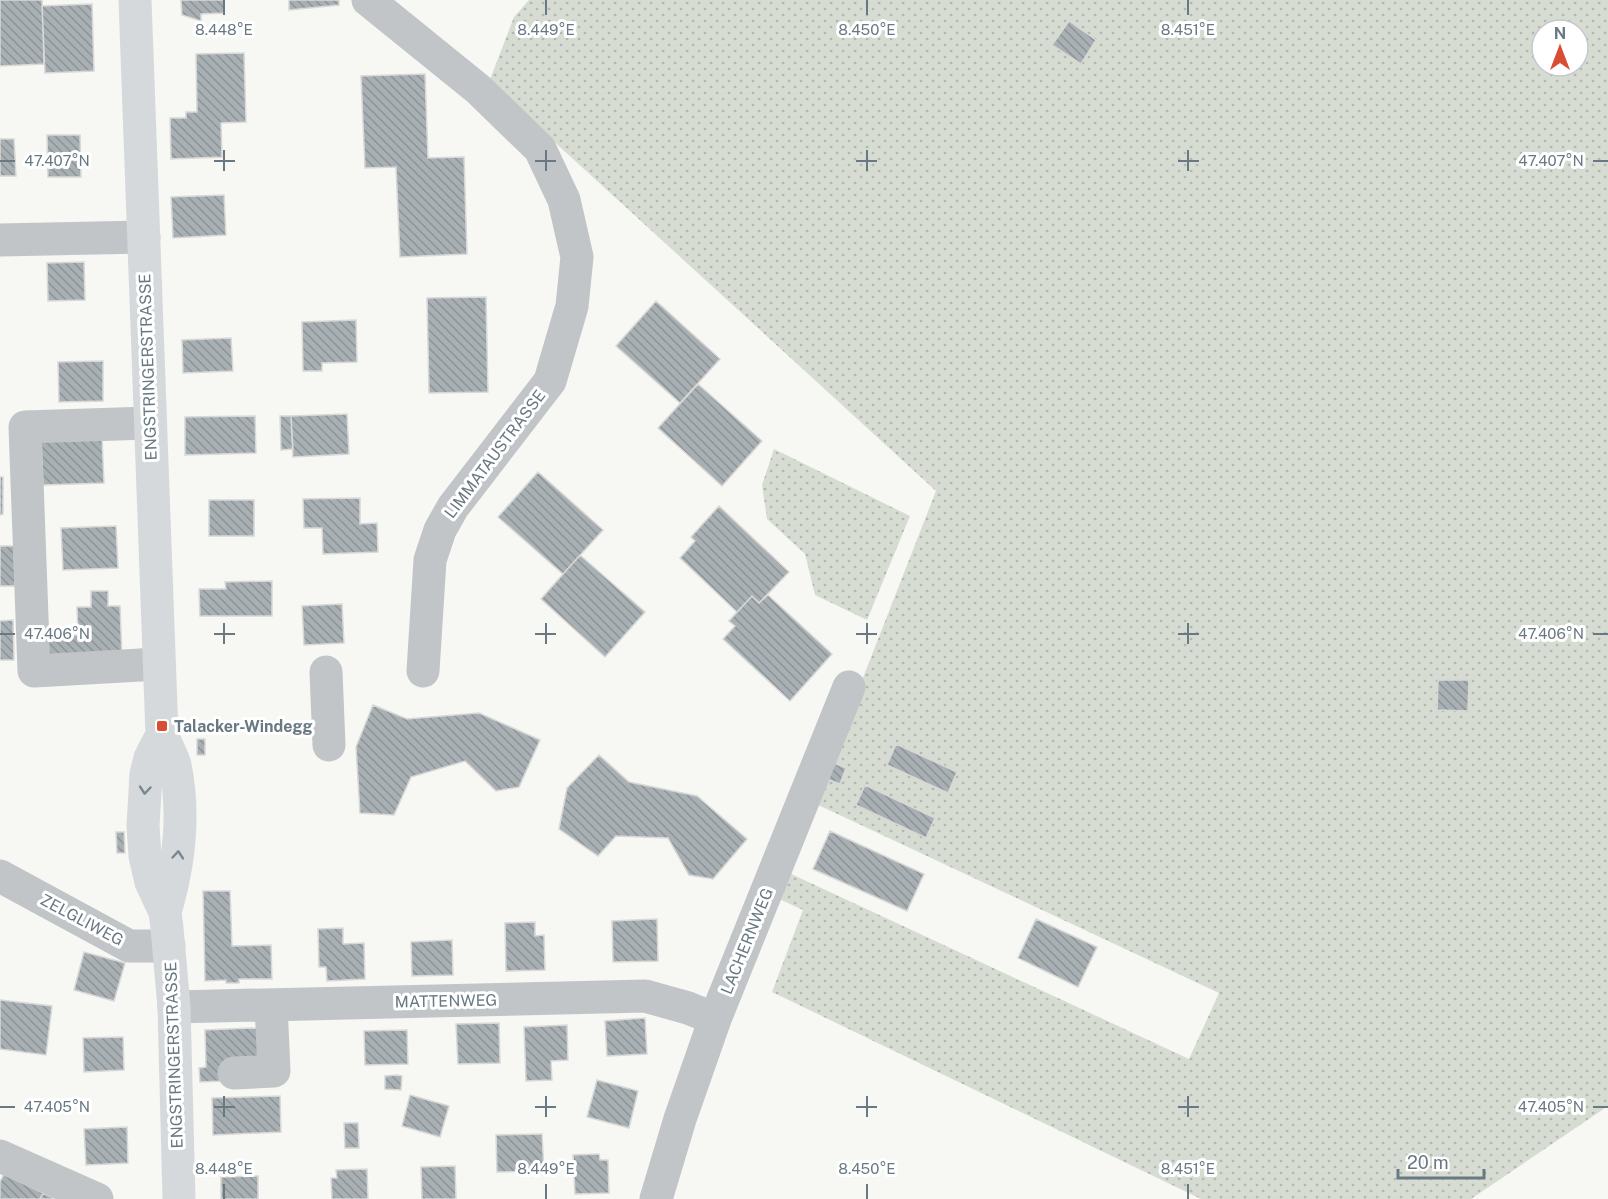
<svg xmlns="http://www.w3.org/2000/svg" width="1608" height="1199" viewBox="0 0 1608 1199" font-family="'Public Sans',sans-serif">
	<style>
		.green { fill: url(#green-dots); fill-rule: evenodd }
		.building { fill: url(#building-back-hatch); stroke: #d8d8d7; stroke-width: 1.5 }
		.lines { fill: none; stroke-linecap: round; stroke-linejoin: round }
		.minor { stroke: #c1c5c8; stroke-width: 33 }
		.major { stroke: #d5d9dc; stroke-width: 33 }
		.oneway { stroke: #788790 }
		.ticks { fill: none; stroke: #687983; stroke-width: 2 }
		.poi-dot { fill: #d84d33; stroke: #fff; stroke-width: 2 }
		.labels { text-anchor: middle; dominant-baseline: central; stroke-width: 6; stroke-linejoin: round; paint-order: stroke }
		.street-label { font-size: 16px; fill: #687983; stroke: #fff }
		.poi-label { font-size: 16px; font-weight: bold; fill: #687983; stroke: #fff; text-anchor: start }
		.ticks-label { font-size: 15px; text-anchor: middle; fill: #687983; stroke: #fff; stroke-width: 6; stroke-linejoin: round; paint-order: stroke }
	</style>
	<defs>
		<pattern id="green-dots" width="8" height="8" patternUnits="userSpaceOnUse" patternTransform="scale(1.5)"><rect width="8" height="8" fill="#d7dcd3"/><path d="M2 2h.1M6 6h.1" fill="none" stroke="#b2b7b1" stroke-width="1.8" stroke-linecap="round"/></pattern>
		<pattern id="building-back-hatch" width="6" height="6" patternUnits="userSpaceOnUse" patternTransform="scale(1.5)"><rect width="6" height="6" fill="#a8b0b4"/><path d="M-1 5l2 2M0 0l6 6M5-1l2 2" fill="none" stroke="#8d9498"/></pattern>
	</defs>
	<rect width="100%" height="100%" fill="#f7f7f4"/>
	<path class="green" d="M529,0H1608V1106L1471,1199H1201L772,992L803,910L777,898L787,872L1189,1059L1219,993L814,803L936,491L489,82L514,17ZM1542,30H1578V66H1542Z
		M774,449L910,516L867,620L815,595L805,554L767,519L762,485Z"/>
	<path class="building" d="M0,0H42L44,64L0,66Z
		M181,0H224V13L201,14V21L182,15Z
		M289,0H339V5L289,10Z
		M92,4L94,71L45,73L42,6Z
		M1069,21L1096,40L1081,64L1052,45Z
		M244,53L246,122L221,123L222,157L171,159L170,118H186V112H197L196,54Z
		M425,74L428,158L464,157L467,254L400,257L396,167L365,168L361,76Z
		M47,135H80L81,177H48Z
		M0,139H14L16,176H0Z
		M224,195L226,235L173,238L171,197Z
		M84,262L85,300L48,301L47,263Z
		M486,297L488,392L429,393L427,298Z
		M656,301L720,359L680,403L616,346Z
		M356,320L357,362L322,363V371H303L302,322Z
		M231,338L233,371L183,373L182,340Z
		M103,361V401L59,402L58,362Z
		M698,384L762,441L722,486L658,428Z
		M347,414L349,454L293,457L291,416Z
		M255,416L256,453L185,455V417Z
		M280,416H291L293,449L281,450Z
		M102,438L104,483L43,485L41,440Z
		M538,472L603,530L563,574L498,517Z
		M0,477H3V514L0,515Z
		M360,498V524L377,523L378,552L323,554L322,528H304L303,499Z
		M209,500H254V536H209Z
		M719,506L789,572L759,603L752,596L737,612L680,558L695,541L691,537Z
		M116,526L118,568L63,570L61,528Z
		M0,546H14L15,586H0Z
		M580,555L645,612L605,657L541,599Z
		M272,581V616H200L199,589H226L225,582Z
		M91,591H108V606H120L122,657L48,659L47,636L78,635L77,607H91Z
		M768,595L832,654L790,701L723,639L735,626L729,621L752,596L759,603Z
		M342,604L344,643L304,645L302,606Z
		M13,620L14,660H0V621Z
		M1438,680H1469L1468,711L1437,710Z
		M373,705L407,719L479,713L540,740L519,787L496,791L465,761L411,777L394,815L360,813L356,747Z
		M197,739H205V755H197Z
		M896,744L957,772L948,793L887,765Z
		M599,755L629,782L697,796L747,839L713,879L689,875L668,838L616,836L598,856L559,829L567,788Z
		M834,763L846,768L840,784L827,779Z
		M865,785L935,818L926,838L856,805Z
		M830,831L924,874L907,911L813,869Z
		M116,832H124L125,853H117Z
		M203,891H230L232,946L271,945L272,979H239V983H226V980L205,981Z
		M657,919L658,961L613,962L612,921Z
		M1036,919L1097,947L1078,987L1018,958Z
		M535,922V936L544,935L545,970L506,971L505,923Z
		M343,928V944L364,943L365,979L327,981L326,967H319L318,929Z
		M452,940L453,975L412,976L411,942Z
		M84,952L125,963L114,1001L74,990Z
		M0,1000L52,1006L46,1055L0,1049Z
		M645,1018L647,1054L607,1056L605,1021Z
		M499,1023L500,1063L458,1064L456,1024Z
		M567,1025L568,1060L551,1061L552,1080L526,1081L524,1027Z
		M252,1028L264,1030L265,1056L225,1081L200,1082L199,1068L206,1067L205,1030Z
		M407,1030L408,1064L365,1065L364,1031Z
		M123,1037L124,1070L84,1072L83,1038Z
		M397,1075L402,1076L401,1090L385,1089V1076Z
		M597,1080L638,1091L629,1128L587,1117Z
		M410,1095L449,1106L440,1137L402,1126Z
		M280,1096L281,1132L213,1135L212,1098Z
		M344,1123H358L359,1148H345Z
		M127,1127L128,1163L86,1165L84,1129Z
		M542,1134L544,1171L497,1172L496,1135Z
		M599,1154L600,1160H608L609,1193L575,1194L573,1155Z
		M455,1166L456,1199H422L421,1167Z
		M367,1169L368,1199H332L331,1178H337L336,1170Z
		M4,1174L43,1193L40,1199H0V1182Z
		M258,1176V1199H221V1177Z
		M43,1193L56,1199H40Z"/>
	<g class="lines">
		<path class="minor" d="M368,0L478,89L540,149L564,200L577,257L572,306L550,381L453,507L440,530L430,560L423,671
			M0,240L144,237
			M149,423L25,427L34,671L158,664
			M326,672L329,745
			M0,876L129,946H169
			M174,1007L645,996L688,1008L715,1019
			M234,1073L274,1071L271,1005
			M0,1156L97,1199
			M656,1199L680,1119L715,1019L849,687"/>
		<path class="major" d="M135,0L162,735C166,744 172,755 175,765C185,814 179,865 165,912
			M162,735L150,758L146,774L143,826L145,856L151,882L165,912L167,928L174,1007L179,1199"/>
	</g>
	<defs><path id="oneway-chevron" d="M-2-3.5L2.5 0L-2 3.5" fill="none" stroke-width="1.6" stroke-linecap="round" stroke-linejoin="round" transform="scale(1.5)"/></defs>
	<g class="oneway">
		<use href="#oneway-chevron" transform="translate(145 790) rotate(95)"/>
		<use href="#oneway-chevron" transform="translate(178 855) rotate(-85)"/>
	</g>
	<path class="ticks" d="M224,0V15M546,0V15M867,0V15M1188,0V15M224,150V171M546,150V171M867,150V171M1188,150V171M0,161H15M214,161H235M535,161H556M856,161H877M1178,161H1199M1593,161H1608M224,623V644M546,623V644M867,623V644M1188,623V644M0,634H15M214,634H235M535,634H556M856,634H877M1178,634H1199M1593,634H1608M224,1096V1117M546,1096V1117M867,1096V1117M1188,1096V1117M0,1107H15M214,1107H235M535,1107H556M856,1107H877M1178,1107H1199M1593,1107H1608M224,1184V1199M546,1184V1199M867,1184V1199M1188,1184V1199"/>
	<rect class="poi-dot" x="156" y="720" width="12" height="12" rx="3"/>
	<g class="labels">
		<g class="street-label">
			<text transform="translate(148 367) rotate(-92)">ENGSTRINGERSTRASSE</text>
			<text transform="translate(495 454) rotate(-53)">LIMMATAUSTRASSE</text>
			<text transform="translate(82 920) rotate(28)">ZELGLIWEG</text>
			<text transform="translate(747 941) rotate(-68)">LACHERNWEG</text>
			<text transform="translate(446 1001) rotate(-1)">MATTENWEG</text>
			<text transform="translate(174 1055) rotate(-92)">ENGSTRINGERSTRASSE</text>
		</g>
		<g class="poi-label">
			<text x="174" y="726">Talacker-Windegg</text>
		</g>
	</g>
	<g class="ticks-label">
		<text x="224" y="35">8.448°E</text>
		<text x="546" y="35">8.449°E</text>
		<text x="867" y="35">8.450°E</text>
		<text x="1188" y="35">8.451°E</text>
		<text x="57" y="166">47.407°N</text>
		<text x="1551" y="166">47.407°N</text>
		<text x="57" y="639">47.406°N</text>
		<text x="1551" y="639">47.406°N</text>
		<text x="57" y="1112">47.405°N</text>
		<text x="1551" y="1112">47.405°N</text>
		<text x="224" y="1174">8.448°E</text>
		<text x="546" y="1174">8.449°E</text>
		<text x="867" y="1174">8.450°E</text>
		<text x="1188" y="1174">8.451°E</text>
	</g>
	<g transform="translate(1560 48)"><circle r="28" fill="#ffffff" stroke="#c3c9cd" stroke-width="1.5"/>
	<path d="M0-4.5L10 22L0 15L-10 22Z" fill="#d84d33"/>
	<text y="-9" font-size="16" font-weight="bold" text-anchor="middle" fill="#687983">N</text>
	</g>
	<path d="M1398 1169v9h86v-9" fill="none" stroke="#687983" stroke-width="3"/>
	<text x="1407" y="1169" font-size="18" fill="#687983" stroke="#ffffff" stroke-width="4.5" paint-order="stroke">20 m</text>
</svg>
